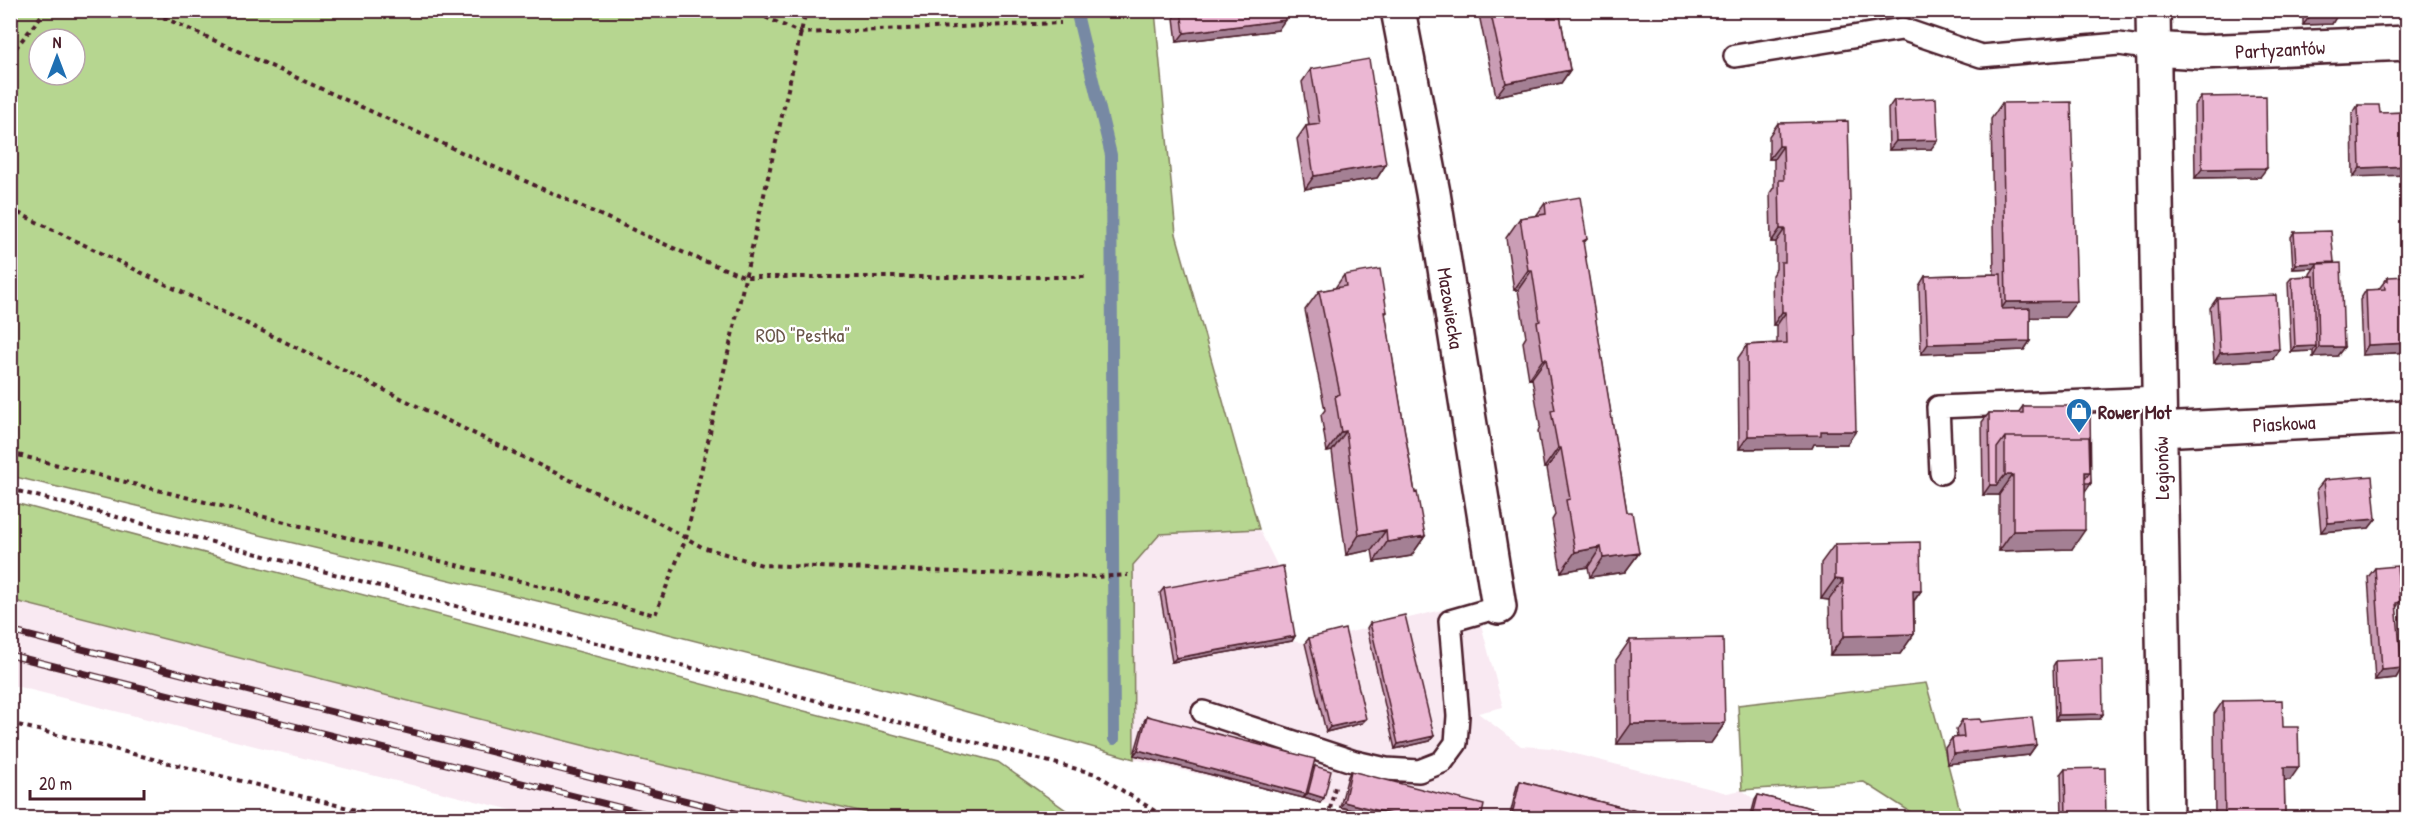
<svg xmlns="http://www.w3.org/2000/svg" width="2418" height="829" viewBox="0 0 2418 829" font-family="'Patrick Hand',sans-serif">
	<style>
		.built { fill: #f9e9f2 }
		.green { fill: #b6d690; stroke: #807a5e; stroke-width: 1.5; fill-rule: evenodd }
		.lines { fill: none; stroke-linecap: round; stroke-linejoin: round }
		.stream { stroke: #7789a4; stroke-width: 12 }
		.lane-casing { stroke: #4a1f2b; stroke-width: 26 }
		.street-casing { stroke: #4a1f2b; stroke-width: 38 }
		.path { stroke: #4a1f2b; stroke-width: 4; stroke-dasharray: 4.5 4.5; stroke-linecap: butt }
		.lane { stroke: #fff; stroke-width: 21 }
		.street { stroke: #fff; stroke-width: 33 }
		.rail-casing { stroke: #4a1f2b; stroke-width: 7 }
		.rail { stroke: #fff; stroke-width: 4.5; stroke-dasharray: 14; stroke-linecap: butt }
		.wall { fill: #ca9db5; stroke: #4a1f2b; stroke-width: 1.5 }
		.shaded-wall { fill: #a48094; stroke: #4a1f2b; stroke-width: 1.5 }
		.building { fill: #ebb7d3; stroke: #4a1f2b; stroke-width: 1.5 }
		.labels { text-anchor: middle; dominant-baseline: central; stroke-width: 4.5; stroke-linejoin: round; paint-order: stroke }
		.street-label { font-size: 20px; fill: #4a1f2b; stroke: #fff }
		.park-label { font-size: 20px; fill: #6a5649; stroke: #fff }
		.poi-label { font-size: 20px; font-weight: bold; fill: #4a1f2b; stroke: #fff; text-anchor: start }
	</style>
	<rect width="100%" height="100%" fill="#fff"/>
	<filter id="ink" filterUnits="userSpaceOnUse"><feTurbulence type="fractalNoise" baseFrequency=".0167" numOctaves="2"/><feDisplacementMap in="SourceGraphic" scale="12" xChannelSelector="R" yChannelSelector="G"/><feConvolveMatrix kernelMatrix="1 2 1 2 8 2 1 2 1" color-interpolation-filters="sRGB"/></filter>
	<g filter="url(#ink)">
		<path class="built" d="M1259,529L1280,571L1292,641L1305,643L1475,602L1503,707L1478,713L1521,746L1552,748L1727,793L1742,790L1755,800L1833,818H1338L1340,807L1134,759L1133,565L1160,534Z
			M10,600L629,757L889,818H544L11,685Z"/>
		<path class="green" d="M1099,11L1100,14L1155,11L1176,234L1259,529L1160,534L1133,565L1134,759L907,695L563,607L11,476V11ZM39,39H75V75H39Z
			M11,502L998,762L1073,815L1088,818H889L629,757L11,600Z
			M1926,683C1939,728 1950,773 1962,818H1920L1864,782L1742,790L1738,705Z"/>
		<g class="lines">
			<path class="stream" d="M1076,10L1111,155L1114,739"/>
			<g class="lane-casing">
				<path id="lane" d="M1735,56L1902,29L1981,56L2119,44L2153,49
					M1941,473L1938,407L2160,398
					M1203,712L1355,762L1386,769L1419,771L1442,762L1456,743L1458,716L1450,621L1499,607"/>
			</g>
			<g class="street-casing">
				<path id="street" d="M1398,10L1433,193L1499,607
					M2153,10L2166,818
					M2153,49L2201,52L2408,43
					M2160,430L2408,417"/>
			</g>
			<path class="path" d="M147,10L691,256L746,277H1089
				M749,10L801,33L1061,23
				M10,55L46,10
				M10,209L657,522L702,547L762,565L1094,577L1128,575
				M10,453L655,615L686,538L806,10
				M10,489L1096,774L1166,818
				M10,723L388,818
				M1328,818L1335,787"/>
			<use href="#lane" class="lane"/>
			<use href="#street" class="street"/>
			<g class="rail-casing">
				<path id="rail" d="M10,631L755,818
					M10,655L662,818"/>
			</g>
			<use href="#rail" class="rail"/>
		</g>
		<path class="wall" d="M1173,10H1284L1278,30L1177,42Z
			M1478,10H1559L1570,70L1561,83L1496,96Z
			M2303,10H2338L2332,24L2303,25Z
			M1311,69L1386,164L1377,178L1305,189L1297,139L1306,126L1309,125L1302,82Z
			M2201,97L2260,177L2195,178L2194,106Z
			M1894,100L1931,149L1889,150L1888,109Z
			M2002,103L2065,317H2030V341L2024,350L1921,354L1919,286L1925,276L1994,274L1991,119Z
			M2358,105L2380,113L2408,112L2353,177L2352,115Z
			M1778,123L1847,444H1814L1812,448L1739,449L1738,358L1747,345L1777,343V325H1773L1772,275L1776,269V242H1771L1770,193L1774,187V159H1769V136Z
			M1545,203L1587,239L1583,244L1627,512L1639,553L1625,572L1590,577L1588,567L1561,572L1552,520L1555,515L1547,468H1544L1538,431L1540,426L1532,378L1529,379L1523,342L1526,337L1518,290H1514L1506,238L1520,218L1536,216Z
			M2294,232L2334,262L2333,263L2344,347L2337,356L2313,357V351L2291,352L2288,282L2292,277L2310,276V274L2314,268L2293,269L2291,237Z
			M1344,275L1387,312L1385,314L1415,493L1425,536L1411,556L1374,562L1372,550L1346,555L1332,451L1327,452L1321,415L1325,410L1305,310L1319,291L1335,288Z
			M2388,277L2408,352L2362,355L2360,300L2366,290H2378Z
			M2217,298L2273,359L2214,363L2210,308Z
			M2023,406L2076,410L2091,483L2085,492L2072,549L1999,551V495H1983L1982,422L1989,413H2018Z
			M2324,480L2376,519L2369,528L2321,532L2317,489Z
			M1835,544L1921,591L1914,601V634L1900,654L1830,655L1829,600L1821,599V563Z
			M2375,568L2400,602L2396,608L2402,668L2396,678L2375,680L2368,577Z
			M1164,588L1295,636L1292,641L1172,662L1160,593Z
			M1370,623L1430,741L1395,749L1367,628Z
			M1309,638L1362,723L1326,732L1305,643Z
			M1630,640L1725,723L1711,743L1617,744L1616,660Z
			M2056,661L2103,714L2100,719L2055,720L2053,666Z
			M2223,701L2283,727L2290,780H2284L2285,816L2292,819H2215L2214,714Z
			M1147,716L1312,770L1315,766L1320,803L1304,798L1305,795L1303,798L1134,755L1144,721Z
			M1962,720L1981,722L2036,745L2029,755L1947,764L1945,748L1952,738H1957L1956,730Z
			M2065,769L2106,819H2062L2061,774Z
			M1351,771L1481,819H1387L1340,807L1348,776Z
			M1520,781L1667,819H1509L1517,786Z
			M1758,795L1856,819H1750L1755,800Z"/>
		<path class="shaded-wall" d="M2338,14L2332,24L2303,25L2310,16Z
			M1285,20L1278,30L1177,42L1184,33Z
			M1570,70L1561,83L1496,96L1506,83Z
			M1938,140L1931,149L1889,150L1896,141Z
			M1779,146H1783L1774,159H1769Z
			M1386,164L1377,178L1305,189L1314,176Z
			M2408,166V175L2353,177L2360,168Z
			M2267,168L2260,177L2195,178L2202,169Z
			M1780,229H1785L1776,242H1771Z
			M2334,262L2330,267L2317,264L2314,268L2293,269L2296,264Z
			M1528,270H1532L1518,290H1514Z
			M2077,301L2065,317L1995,318L2006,302Z
			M1782,312H1786L1777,325H1773Z
			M2030,341L2024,350L1921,354L1928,344Z
			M2408,343V352L2362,355L2368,345Z
			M2316,346L2313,351L2291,352L2295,347Z
			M2319,347H2344L2337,356L2313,357Z
			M2279,349L2273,359L2214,363L2220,353Z
			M1543,359H1546L1532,378L1529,379Z
			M1346,431L1332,451L1327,452L1341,432Z
			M1821,431H1856L1847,444H1814L1812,448L1739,449L1748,436Z
			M1558,448H1561L1547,468H1544Z
			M2085,472H2090L2091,483L2085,492Z
			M2005,475H2013L1999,495H1983L1990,485H1997Z
			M2376,519L2369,528L2321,532L2328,523Z
			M1386,530L1372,550L1346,555L1359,535Z
			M2085,530L2072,549L1999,551L2013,531Z
			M1425,536L1411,556L1374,562L1387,542Z
			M1601,547L1588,567L1561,572L1575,552Z
			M1639,553L1625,572L1590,577L1603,558Z
			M1835,579L1843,580L1829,600L1821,599Z
			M1913,591H1921L1907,610Z
			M1914,634L1900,654L1830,655L1844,636Z
			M1295,636L1292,641L1172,662L1176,658Z
			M2402,668L2396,678L2375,680L2382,670Z
			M2103,714L2100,719L2055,720L2058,715Z
			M1366,719L1362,723L1326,732L1330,727Z
			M1725,723L1711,743L1617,744L1631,724Z
			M1434,736L1430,741L1395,749L1398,744Z
			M2036,745L2029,755L1947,764L1954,754Z
			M1138,750L1306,794L1303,798L1134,755Z
			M2284,767H2299L2290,780H2274Z
			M1308,793L1324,798L1320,803L1304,798Z
			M1344,802L1410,819H1387L1340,807Z"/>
		<path class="building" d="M1181,10H1284L1285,20L1184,33Z
			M1490,10H1559L1570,70L1506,83Z
			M2310,10H2338V14L2310,16Z
			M1369,59L1386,164L1314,176L1306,126L1320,124L1311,69Z
			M2266,96L2267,168L2202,169L2201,97Z
			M1936,98L1938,140L1896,141L1894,100Z
			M2071,102L2077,301L2006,302L2002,103Z
			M2358,105H2379L2380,113L2408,112V166L2360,168Z
			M1848,121L1856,431H1821V435L1748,436L1747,345L1787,343L1786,312H1782L1781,262H1785V229H1780L1779,180H1784L1783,146H1779L1778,123Z
			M1580,197L1587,239L1583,241L1627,512H1632L1639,553L1603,558L1601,547L1575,552L1566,500L1570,499L1561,448H1558L1551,411L1555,410L1546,359H1543L1537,322L1540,321L1532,270H1528L1520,218L1546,214L1545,203Z
			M2331,231L2334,262L2296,264L2294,232Z
			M2341,263L2344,347H2319L2317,264Z
			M1380,269L1387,312H1385L1415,493L1417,492L1425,536L1387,542L1386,530L1359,535L1346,431L1341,432L1335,396L1340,394L1319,291L1346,286L1344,275Z
			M2001,274L2002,309L2030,308V341L1928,344L1925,276Z
			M2314,276L2316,346L2295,347L2292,277Z
			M2408,276V343L2368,345L2366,290L2385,289L2384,281H2388V277Z
			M2276,295L2279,349L2220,353L2217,298Z
			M2023,406H2076V410H2090L2091,483H2085V479L2090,472L2089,437H2005L1997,448V485H1990L1989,413H2023Z
			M2005,437H2089L2090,472H2085V530L2013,531V475H2005Z
			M2372,476L2376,519L2328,523L2324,480Z
			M1920,542L1921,591H1913L1914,634L1844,636L1843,580L1835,579V544Z
			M1283,566L1295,636L1176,658L1164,588Z
			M2397,566L2400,602L2396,603L2402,668L2382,670L2375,568Z
			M1405,615L1434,736L1398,744L1370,623Z
			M1345,629L1366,719L1330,727L1309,638Z
			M1723,638L1725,723L1631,724L1630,640Z
			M2102,659L2103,714L2058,715L2056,661Z
			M2282,700L2283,727H2298L2299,767H2284L2285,816H2291L2292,819H2225L2223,701Z
			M1147,716L1315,759L1306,794L1138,750Z
			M2032,717L2036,745L1954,754L1952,738L1964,737L1962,720L1980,719L1981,722Z
			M1315,766L1331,771L1324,798L1308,793Z
			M2105,768L2106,819H2066L2065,769Z
			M1351,771L1484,805L1481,819H1410L1344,802Z
			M1520,781L1667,819H1511Z
			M1758,795L1856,819H1752Z"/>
	</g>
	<defs>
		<g id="shop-pin" transform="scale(1.35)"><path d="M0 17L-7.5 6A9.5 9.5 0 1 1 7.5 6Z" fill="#1f6fb2" stroke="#fff"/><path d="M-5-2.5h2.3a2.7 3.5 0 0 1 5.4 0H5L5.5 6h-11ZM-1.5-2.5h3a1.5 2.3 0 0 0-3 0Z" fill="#fff"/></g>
	</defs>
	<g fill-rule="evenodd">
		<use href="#shop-pin" x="2079" y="411"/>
	</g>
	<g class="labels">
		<g class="street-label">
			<text transform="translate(2280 49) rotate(-3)">Partyzantów</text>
			<text transform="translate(1451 308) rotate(81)">Mazowiecka</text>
			<text transform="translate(2284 423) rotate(-3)">Piaskowa</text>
			<text transform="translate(2161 468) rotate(-91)">Legionów</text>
		</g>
		<g class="park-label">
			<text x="803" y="334">ROD "Pestka"</text>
		</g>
		<g class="poi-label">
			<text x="2098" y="411">Rower Mot</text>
		</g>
	</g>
	<rect width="2418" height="829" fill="none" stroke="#fff" stroke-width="36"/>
	<rect x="18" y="18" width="2382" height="793" fill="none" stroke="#4a1f2b" stroke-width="2" filter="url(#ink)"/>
	<g transform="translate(57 57)"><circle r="28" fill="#ffffff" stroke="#b7a5aa" stroke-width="1.5"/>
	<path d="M0-4.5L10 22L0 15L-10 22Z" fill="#1f6fb2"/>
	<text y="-9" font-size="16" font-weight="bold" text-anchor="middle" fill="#4a1f2b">N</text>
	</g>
	<path d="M30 790v9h114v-9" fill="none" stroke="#4a1f2b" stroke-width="3"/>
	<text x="39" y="790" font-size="18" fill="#4a1f2b" stroke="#ffffff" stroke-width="4.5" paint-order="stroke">20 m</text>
</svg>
